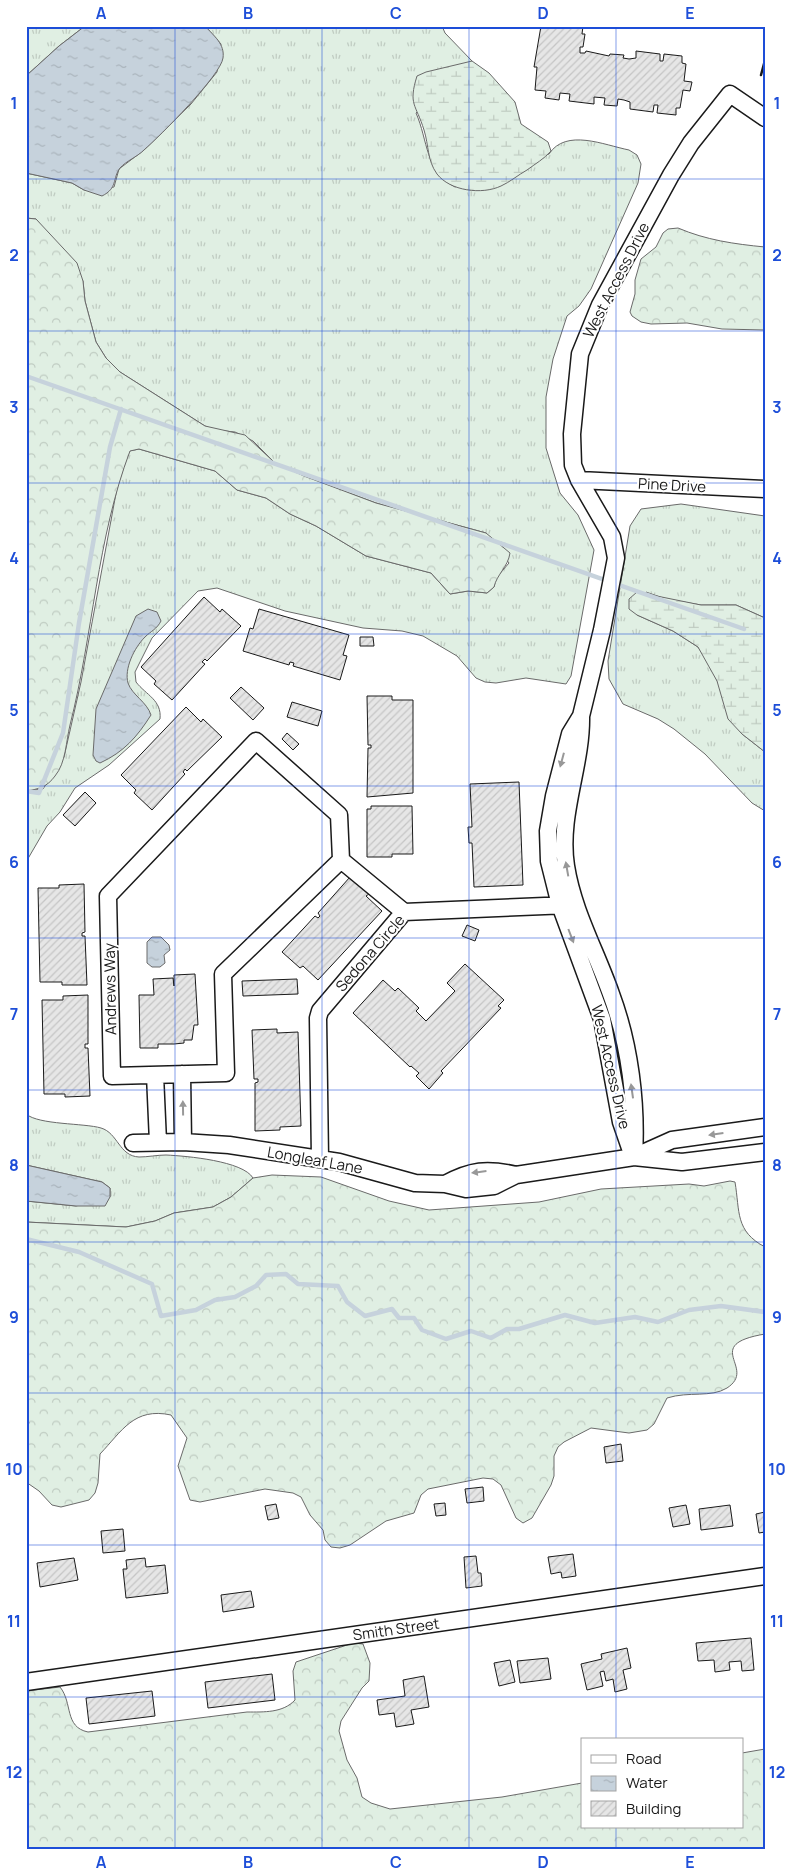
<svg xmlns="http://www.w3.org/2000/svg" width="791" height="1876" viewBox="0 0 791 1876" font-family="Manrope,sans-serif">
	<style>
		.grass { fill: url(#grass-tufts); stroke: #6a6a6a }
		.forest { fill: url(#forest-crowns); stroke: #6a6a6a }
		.wetland { fill: url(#wetland-marsh); stroke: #6a6a6a }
		.water { fill: url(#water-ripples); stroke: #6a6a6a }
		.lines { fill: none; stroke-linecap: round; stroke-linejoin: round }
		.stream { stroke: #c6d2dc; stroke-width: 4.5 }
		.building { fill: url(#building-hatch); stroke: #1a1a1a }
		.minor-casing { stroke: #1a1a1a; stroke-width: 19 }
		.minor { stroke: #fff; stroke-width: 16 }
		.wall { stroke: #1a1a1a; stroke-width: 2.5 }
		.oneway { fill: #989898 }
		.grid { fill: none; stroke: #1d4ed8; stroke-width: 1; stroke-opacity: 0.55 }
		.labels { text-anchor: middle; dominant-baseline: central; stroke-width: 4; stroke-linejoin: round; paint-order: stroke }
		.street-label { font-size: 15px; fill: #1a1a1a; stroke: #fff }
		.neatline { fill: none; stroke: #1d4ed8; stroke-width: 2 }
		.grid-label { font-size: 16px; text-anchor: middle; font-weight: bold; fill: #1d4ed8 }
	</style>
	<defs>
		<pattern id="grass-tufts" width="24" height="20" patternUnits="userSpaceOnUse" patternTransform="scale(1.25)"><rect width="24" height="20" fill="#e0efe3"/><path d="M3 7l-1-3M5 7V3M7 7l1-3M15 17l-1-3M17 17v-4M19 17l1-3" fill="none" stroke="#c0ccc2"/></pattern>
		<pattern id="forest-crowns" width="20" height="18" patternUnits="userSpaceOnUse" patternTransform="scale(1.25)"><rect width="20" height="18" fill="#e0efe3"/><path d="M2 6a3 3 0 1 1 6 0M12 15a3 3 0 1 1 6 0" fill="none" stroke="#c0ccc2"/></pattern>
		<pattern id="wetland-marsh" width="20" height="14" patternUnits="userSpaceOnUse" patternTransform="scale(1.25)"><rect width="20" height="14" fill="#e0efe3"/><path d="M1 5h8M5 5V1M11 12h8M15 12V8" fill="none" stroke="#c0ccc2"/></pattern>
		<pattern id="water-ripples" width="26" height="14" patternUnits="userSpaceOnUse" patternTransform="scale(1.25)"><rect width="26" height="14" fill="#c6d2dc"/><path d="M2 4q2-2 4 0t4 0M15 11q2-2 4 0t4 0" fill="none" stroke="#aab4bc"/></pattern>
		<pattern id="building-hatch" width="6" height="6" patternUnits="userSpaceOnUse" patternTransform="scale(1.25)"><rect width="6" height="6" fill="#e6e6e6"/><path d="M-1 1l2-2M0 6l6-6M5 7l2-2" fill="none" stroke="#c5c5c5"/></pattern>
	</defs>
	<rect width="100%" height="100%" fill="#fff"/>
	<path class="grass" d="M26,26H85L59,46L26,76Z
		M205,26H442L445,33L472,61L467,64L416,113C428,140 425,172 455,187L549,154C566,128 604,145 629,150L637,155L641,164L638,183L591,289L579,306L567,316L553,359L546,397V448L560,493L578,515L594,550L571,676L566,684L526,678L496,683L485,682L476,678L457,656L423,636L402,631L363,628L285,611L217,588L198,591L152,638L135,672L136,682C146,695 162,700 160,719L109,765L75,788L60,812L47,826L26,862V791L43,789L64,757L81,682L117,488L129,451L139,449L215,471L237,490L266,498L290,514L316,526L366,556L431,573L450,594L468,591L487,593L494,587L496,578L509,563L486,533L376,503L304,476L275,463L253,441L235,432L215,430L205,426L120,372L106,358L96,342L85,301L83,281L36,219L26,218V173L72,183L84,190L114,187L119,169L144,150L191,104L217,72L221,44Z
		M681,504L765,516V618L736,605H701L666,599L646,592L637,615L673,631L698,647L709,663L742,734L765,752V811L752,803L705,754L674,729L658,719L623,704L609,679L608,661L630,526L641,509Z
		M26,1114C39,1125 84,1123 101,1128C118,1133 119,1156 139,1157C148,1157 157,1155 166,1155C187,1156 243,1161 253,1178L231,1197L213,1207L174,1213L155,1221L126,1227L26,1222V1201L76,1206L110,1197V1188L102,1182L26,1165Z"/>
	<path class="forest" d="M26,218L36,219L77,263L83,281L85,301L96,342L106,358L120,372L205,426L245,435L275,463L304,476L376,503L486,533L510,553C508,567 497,574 494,587L487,593L468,591L450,594L431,573L366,556L316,526L290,514L266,498L237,490L215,471L139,449L130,451C97,538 93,635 70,725C66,741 66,763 55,776C47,787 39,789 26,791Z
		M678,228C706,240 734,244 765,247V330L722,329L687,323L651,324L641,322L632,316L630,312L635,294V280L641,259L656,247L663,233L668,229Z
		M272,1175L321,1177L389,1201L429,1210L539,1202L601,1189L689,1184L704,1186L730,1181L735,1182C740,1212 735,1231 765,1247V1334C700,1345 758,1368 727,1388C711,1398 689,1391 667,1398L654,1424L647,1430L629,1433L591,1428L564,1442L558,1447L554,1456V1476L551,1485L532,1518L523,1523L516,1518L501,1485L493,1479L483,1478L428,1489L421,1495L414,1513L386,1521L350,1545L340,1548L331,1547L325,1540L323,1530L310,1515L301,1497L293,1493L265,1489L200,1502L190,1500L178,1466L187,1438L171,1415C134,1407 122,1431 100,1454L98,1483L95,1493L89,1500L61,1507L52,1505L39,1491L26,1482V1428L29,1423L26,1414V1222L126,1227L155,1221L174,1213L213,1207L231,1197L253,1178Z
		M353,1643L363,1644L370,1663L369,1681L362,1688L341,1721L339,1731L347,1760L357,1778L362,1797L371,1803L390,1809L502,1797L582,1783V1827H742V1753L765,1749V1850H26V1691L60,1687C73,1703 64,1727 88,1732L247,1712C264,1712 283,1713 295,1700L293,1671L296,1662Z"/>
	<path class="wetland" d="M472,61L489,73L515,102L521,124L548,142L551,151C544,159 535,164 527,170C518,175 510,182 501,186C482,195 450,191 437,174C427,160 429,146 424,130C416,104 408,105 417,76L426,72Z
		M637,592L701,605H736L765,618V752L742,734L728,719L717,681L698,647L673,631L637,615L629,609V599Z"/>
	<path class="water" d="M85,26H205C214,36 225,44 223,58C221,75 160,136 144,150C137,157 126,161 120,168C112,179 118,188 102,196L84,190L72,183L26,173V76L59,46Z
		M148,609L157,612L161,621C157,629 151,631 145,637C134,648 124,669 128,683C132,695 147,702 151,715C137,737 124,752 100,763L96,761L93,755L96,709L136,616Z
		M152,937H161L169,945L170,950L164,955L165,963L160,967H152L147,963V942Z
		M26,1165L102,1182L110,1188V1197L105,1206H76L26,1201Z"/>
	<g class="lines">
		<path class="stream" d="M26,376L744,629
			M26,791L39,793L63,733L79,623L110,447L121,409
			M26,1239L79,1252L152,1284L161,1316L196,1310L215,1300L235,1297L256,1286L266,1275L286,1274L298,1284L338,1286L347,1302L365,1316L392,1309L399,1318H414L422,1330L446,1339L471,1331L491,1338L507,1329H519L565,1315L595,1323L635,1317L658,1322L689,1310L721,1306L765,1312"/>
	</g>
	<path class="building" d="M541,26H583L582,34H585L583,47H580V53H585L586,51L609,56L610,54L624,55L623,58L629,59L636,58V51L660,54V61H663L664,54L682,56V63L686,64L684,81L692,82L690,91L683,90L680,108H676V115L657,113L658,105H654L653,112L630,109V102L624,100L618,99L617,106L604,105L605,98L594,97V104L569,101L570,94L560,93L559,100L545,98L546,91L535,90L537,67H534Z
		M204,597L220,612L222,609L241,626L207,661L205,659L202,662L205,664L172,700L154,684L156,681L141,667Z
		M259,609L349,635L343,655L347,656L340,680L293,666L294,663L290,662L289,665L243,651L250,628L253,629Z
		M360,637H373L374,646H360Z
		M241,687L264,708L253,720L230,698Z
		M367,696H392V700H413V793L367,797L368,748H371V745H368Z
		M292,702L322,711L318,726L287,717Z
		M186,707L201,722L203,719L222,737L187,771L185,769L183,772L185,774L152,810L134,793L136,790L121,775Z
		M287,733L299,744L293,750L282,739Z
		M519,782L523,885L474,887L472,843H469L468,827H472L470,784Z
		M85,792L96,803L75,826L63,815Z
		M371,806H412L413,854H392V857H367V809H371Z
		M350,877L369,894L366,896L382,911L318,980L303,966L300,968L282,952L315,916L318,918L320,916L318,913Z
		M84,884L85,932L82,933V936H85L87,985H62V982H40L38,888H59V885Z
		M467,925L479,930L475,941L462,936Z
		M465,964L504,1000L498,1006L501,1008L441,1071L443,1073L429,1089L416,1076L419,1073L411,1066L410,1067L353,1013L383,980L395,991L398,988L419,1008L416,1011L426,1021L455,991L447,983Z
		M195,974L198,1025H194L192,1040H184V1043L174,1044H158V1048H140L139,995H154L153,979L173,978L174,986V975Z
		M297,979L298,994L243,996L242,981Z
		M88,995V1044H85V1048H88L90,1096L65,1097V1094H44L42,1000H63V996Z
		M277,1029V1033L298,1032L301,1126L280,1127V1130L255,1131V1083L258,1082V1079H254L252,1030Z
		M621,1444L623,1461L606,1463L604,1447Z
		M483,1487L484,1501L467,1503L465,1489Z
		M445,1503L446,1515L436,1516L434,1504Z
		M276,1504L279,1518L268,1520L265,1506Z
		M686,1505L690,1524L673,1527L669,1508Z
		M730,1505L733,1526L701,1530L699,1509Z
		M765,1512V1532L759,1533L756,1514Z
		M123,1529L125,1551L103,1553L101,1531Z
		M573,1554L576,1576L562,1578L561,1572L551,1574L548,1557Z
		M476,1556L478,1573H481L482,1586L466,1588L464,1557Z
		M74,1558L78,1580L40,1587L37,1563Z
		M145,1558L146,1567L165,1565L168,1593L126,1598L123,1569H127L126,1560Z
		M251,1591L254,1607L223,1612L221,1595Z
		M751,1638L754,1670L742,1671L741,1661L729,1662L730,1670L715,1672L714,1660L698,1661L696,1643Z
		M627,1648L631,1668L623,1670L627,1689L615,1692L613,1679L606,1681L604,1671L600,1672L603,1686L587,1690L581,1664L602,1659L601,1654Z
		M548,1658L551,1679L520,1683L517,1661Z
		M510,1660L515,1682L499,1686L494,1663Z
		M272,1674L275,1700L208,1708L205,1682Z
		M424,1676L429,1707L411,1710L414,1724L396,1727L394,1713L379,1715L377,1700L405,1696L403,1680Z
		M152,1691L155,1716L89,1724L86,1698Z"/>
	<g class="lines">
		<g class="minor-casing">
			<path id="minor" d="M579,480L765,489
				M581,716L570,734L554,796L548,831L549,861L560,905L602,1019L621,1122L631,1151
				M256,741L339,815L341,860L223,974L226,1073L112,1076L108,896Z
				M341,860L404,912
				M182,1074L183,1142
				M155,1075L158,1142
				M133,1143L183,1142L229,1145L339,1162L415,1183L445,1184L466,1189L494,1186L516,1175L634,1157L672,1140L765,1127
				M634,1157C637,1103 630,1045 611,994C596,951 573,911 566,866C558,815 582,766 581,716L602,630L616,558L612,537L579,480L573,465L572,434L580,354L600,305L671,175L691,143L730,94L765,118
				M634,1157L682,1162L765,1152
				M320,1159L318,1018L320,1011L404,912L569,905
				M445,1184C471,1170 487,1168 516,1175
				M26,1682L765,1576"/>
		</g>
		<use href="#minor" class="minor"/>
		<path class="wall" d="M761,75L765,60"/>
	</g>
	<defs><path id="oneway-solid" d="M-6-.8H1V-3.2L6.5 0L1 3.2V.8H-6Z" transform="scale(1.25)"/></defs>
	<g class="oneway">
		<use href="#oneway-solid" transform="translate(562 760) rotate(105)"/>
		<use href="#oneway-solid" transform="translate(567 869) rotate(-100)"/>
		<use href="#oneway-solid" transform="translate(571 936) rotate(69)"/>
		<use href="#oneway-solid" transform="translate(632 1091) rotate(-98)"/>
		<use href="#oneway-solid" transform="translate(183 1108) rotate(-91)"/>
		<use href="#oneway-solid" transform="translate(716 1134) rotate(172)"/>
		<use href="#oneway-solid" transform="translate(479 1172) rotate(173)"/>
	</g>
	<path class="grid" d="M175,26V1850M322,26V1850M469,26V1850M616,26V1740M26,179H765M26,331H765M26,483H765M26,634H765M26,786H765M26,938H765M26,1090H765M26,1242H765M26,1393H765M26,1545H765M26,1697H765M616,1827V1850"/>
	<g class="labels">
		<g class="street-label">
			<text transform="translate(616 280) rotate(-63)">West Access Drive</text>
			<text transform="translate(672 485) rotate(3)">Pine Drive</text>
			<text transform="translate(370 953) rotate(-49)">Sedona Circle</text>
			<text transform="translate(110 989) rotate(-91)">Andrews Way</text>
			<text transform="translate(611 1067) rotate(77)">West Access Drive</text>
			<text transform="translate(315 1160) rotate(10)">Longleaf Lane</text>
			<text transform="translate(396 1629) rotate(-8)">Smith Street</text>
		</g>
	</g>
	<rect width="791" height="1876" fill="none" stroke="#ffffff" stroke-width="55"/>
	<rect x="581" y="1738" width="162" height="90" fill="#ffffff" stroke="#a3a3a3"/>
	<rect x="591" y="1755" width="25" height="8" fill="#ffffff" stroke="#a3a3a3"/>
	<text x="626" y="1764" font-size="15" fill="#1a1a1a">Road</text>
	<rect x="591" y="1776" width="25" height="15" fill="url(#water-ripples)" stroke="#a3a3a3"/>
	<text x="626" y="1788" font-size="15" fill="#1a1a1a">Water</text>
	<rect x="591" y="1801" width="25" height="15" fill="url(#building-hatch)" stroke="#a3a3a3"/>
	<text x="626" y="1814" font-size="15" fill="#1a1a1a">Building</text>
	<rect x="28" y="28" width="736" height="1820" class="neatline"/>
	<g class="grid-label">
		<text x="101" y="19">A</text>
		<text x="248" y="19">B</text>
		<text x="396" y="19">C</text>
		<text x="543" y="19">D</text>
		<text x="690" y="19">E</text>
		<text x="14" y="109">1</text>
		<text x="777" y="109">1</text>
		<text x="14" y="261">2</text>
		<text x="777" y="261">2</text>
		<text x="14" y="413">3</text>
		<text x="777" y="413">3</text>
		<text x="14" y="564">4</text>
		<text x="777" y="564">4</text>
		<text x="14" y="716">5</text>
		<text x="777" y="716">5</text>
		<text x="14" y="868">6</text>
		<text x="777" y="868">6</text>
		<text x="14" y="1020">7</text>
		<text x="777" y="1020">7</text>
		<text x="14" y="1171">8</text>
		<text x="777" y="1171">8</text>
		<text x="14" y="1323">9</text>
		<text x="777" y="1323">9</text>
		<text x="14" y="1475">10</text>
		<text x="777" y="1475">10</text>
		<text x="14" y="1627">11</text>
		<text x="777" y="1627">11</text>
		<text x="14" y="1778">12</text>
		<text x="777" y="1778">12</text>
		<text x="101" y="1868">A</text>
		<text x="248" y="1868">B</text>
		<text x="396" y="1868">C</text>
		<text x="543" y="1868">D</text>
		<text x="690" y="1868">E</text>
	</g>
</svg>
